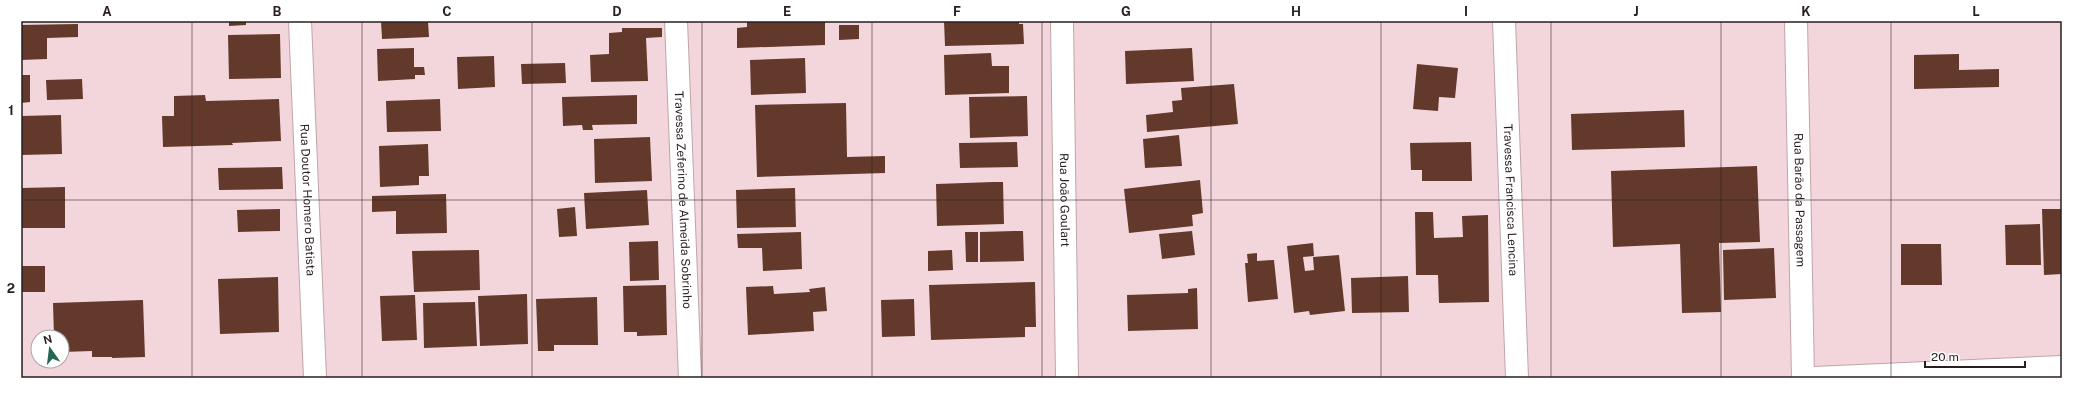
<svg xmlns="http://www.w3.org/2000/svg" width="2083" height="399" viewBox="0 0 2083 399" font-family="'Public Sans',sans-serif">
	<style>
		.building { fill: #62392a }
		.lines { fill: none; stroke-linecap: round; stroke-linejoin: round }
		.minor-casing { stroke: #c0a5a9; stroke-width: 24 }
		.minor { stroke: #fff; stroke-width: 22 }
		.grid { fill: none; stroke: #291e20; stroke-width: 1; stroke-opacity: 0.55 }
		.labels { text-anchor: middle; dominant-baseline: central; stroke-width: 4; stroke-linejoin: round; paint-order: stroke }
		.street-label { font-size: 12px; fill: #291e20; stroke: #fff }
		.neatline { fill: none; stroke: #291e20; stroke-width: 1.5 }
		.grid-label { font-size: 13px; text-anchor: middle; font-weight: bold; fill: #291e20 }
	</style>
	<rect width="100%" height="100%" fill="#f3d6db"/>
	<path class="building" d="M229,21H246V25L229,26Z
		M381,21H428L429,37L382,39Z
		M747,21H825V45L737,48V28L747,27Z
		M944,21H1019V24H1023L1024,44L945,46Z
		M78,24V37L47,38V59L21,60V25Z
		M839,25H859V39L839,40Z
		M622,28H662V37L646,38L648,81L591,82L590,55L609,54V33L622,32Z
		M280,34L281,78L229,79L228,35Z
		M414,48V67H424L425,75H415V79L378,81L377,49Z
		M1192,48L1194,81L1126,84L1125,51Z
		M991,53L992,66H1009V93L945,95L944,55Z
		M1959,54V70L1999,69V87L1914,89V55Z
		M494,56L495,87L458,89L457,57Z
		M805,58L806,93L751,95L750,60Z
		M565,63L566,83L522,84L521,64Z
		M1417,64L1458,68L1455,98L1439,97L1438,111L1413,109Z
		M21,75H30V102L21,103Z
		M82,79L83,99L47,100L46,80Z
		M1234,84L1238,124L1147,132L1146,115L1173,112L1172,101L1182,100L1181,88Z
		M205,95L206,101L279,99L281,141L232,143L233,145L163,147L162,116H174V96Z
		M637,95V124L592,125L593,130H583L582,125L563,126L562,97Z
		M1027,96L1028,136L970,138L969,97Z
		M440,99L441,131L387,132L386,101Z
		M846,103L847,157L885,156V173L757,177L755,105Z
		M1684,110L1685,147L1572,150L1571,114Z
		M61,115L62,154L21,155V116Z
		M1179,135L1182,166L1145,168L1143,139Z
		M650,137L652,181L595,183L594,139Z
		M1017,142L1018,167L960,168L959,143Z
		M1471,142L1472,181H1422V170H1411L1410,143Z
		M428,144L429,176H419V185L380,187L379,146Z
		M1757,166L1760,242L1719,243L1721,312L1682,313L1680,244L1613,247L1611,171Z
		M282,167L283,189L219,190L218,168Z
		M1200,180L1203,213L1192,215L1193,226L1129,233L1124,189Z
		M993,182H1003L1004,224L937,226L936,184Z
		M65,187V228H21V188Z
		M795,188L796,227L737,228L736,190Z
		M647,190L649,225L586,229L584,193Z
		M446,194L447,233L396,234V211L372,212V196Z
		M575,207L577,236L559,237L557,209Z
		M280,209V231L238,232L237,210Z
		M2042,209H2062V274L2044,275Z
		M1415,212H1433L1434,238L1463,237L1462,216L1488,215L1489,302L1439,303L1438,275H1416Z
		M2040,224L2041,265H2006L2005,225Z
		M1015,231H1023L1024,261L980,262V232Z
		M1192,231L1195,255L1162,259L1159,234Z
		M801,232L802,269L763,271L762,248H738L737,234Z
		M965,232H978V262H966Z
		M658,241L659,280L630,281L629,242Z
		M1313,243L1314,256L1303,257L1305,271L1314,270L1313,257L1339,255L1345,311L1310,315L1309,311L1294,313L1287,246Z
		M1901,244H1941L1942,285H1901Z
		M1774,248L1776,298L1724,300L1723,250Z
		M479,250L480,290L414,292L412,251Z
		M952,250L953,270L928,271V251Z
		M1257,253V261L1274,260L1278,299L1248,302L1245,263H1248L1247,254Z
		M21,266H45V292H21Z
		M1408,276L1409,312L1352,313L1351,278Z
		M278,277L279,332L220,334L218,279Z
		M1035,282L1036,327H1025V337L931,340L929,285Z
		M666,285L667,335L637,336V332H624L623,286Z
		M773,286L774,294L810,292L809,289L825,287L827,311L813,312L814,331L748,335L746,287Z
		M1197,288L1198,329L1128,331L1127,295L1188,293V289Z
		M527,294L528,344L480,346L478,296Z
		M415,295L417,340L382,341L380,296Z
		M597,297L598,345H554V351H538L536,299Z
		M914,299L915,336L882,337L881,300Z
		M143,300L145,357L112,358V357H92V351L62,352V337H54L53,303Z
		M475,302L477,346L424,348L423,303Z"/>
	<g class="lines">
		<g class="minor-casing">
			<g id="minor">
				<path id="s1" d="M300,21L315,378"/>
				<path id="s2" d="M676,21L690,378"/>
				<path id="s3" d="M1062,21L1067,378"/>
				<path id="s4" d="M1504,21L1517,378"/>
				<path id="s5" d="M1796,21L1803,378"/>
				<path d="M1814,378L2062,367"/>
			</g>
		</g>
		<use href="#minor" class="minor"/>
	</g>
	<path class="grid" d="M192,21V378M362,21V378M532,21V378M702,21V378M872,21V378M1042,21V378M1211,21V378M1381,21V378M1551,21V378M1721,21V378M1891,21V378M21,200H2062"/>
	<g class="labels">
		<g class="street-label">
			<text stroke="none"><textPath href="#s1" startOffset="179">Rua Doutor Homero Batista</textPath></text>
			<text stroke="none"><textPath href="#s3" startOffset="179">Rua João Goulart</textPath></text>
			<text stroke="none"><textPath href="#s2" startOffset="179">Travessa Zeferino de Almeida Sobrinho</textPath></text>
			<text stroke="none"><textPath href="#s4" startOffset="179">Travessa Francisca Lencina</textPath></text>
			<text stroke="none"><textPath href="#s5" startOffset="179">Rua Barão da Passagem</textPath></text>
		</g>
	</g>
	<rect width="2083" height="399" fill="none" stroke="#ffffff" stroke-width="44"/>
	<g transform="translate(50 349) rotate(346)"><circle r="19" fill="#ffffff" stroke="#a9a5a6"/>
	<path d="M0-3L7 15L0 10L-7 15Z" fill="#256655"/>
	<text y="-6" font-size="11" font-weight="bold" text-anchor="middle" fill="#291e20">N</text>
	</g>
	<path d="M1925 361v6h100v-6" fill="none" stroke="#291e20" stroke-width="2"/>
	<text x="1931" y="361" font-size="12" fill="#291e20" stroke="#ffffff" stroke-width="3" paint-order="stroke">20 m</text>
	<rect x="22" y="22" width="2039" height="355" class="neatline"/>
	<g class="grid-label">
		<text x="107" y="16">A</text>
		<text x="277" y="16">B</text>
		<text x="447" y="16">C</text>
		<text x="617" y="16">D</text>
		<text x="787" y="16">E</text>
		<text x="957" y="16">F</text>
		<text x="1126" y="16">G</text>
		<text x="1296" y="16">H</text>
		<text x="1466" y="16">I</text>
		<text x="1636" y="16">J</text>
		<text x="1806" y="16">K</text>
		<text x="1976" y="16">L</text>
		<text x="11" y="115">1</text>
		<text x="11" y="293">2</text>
	</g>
</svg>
